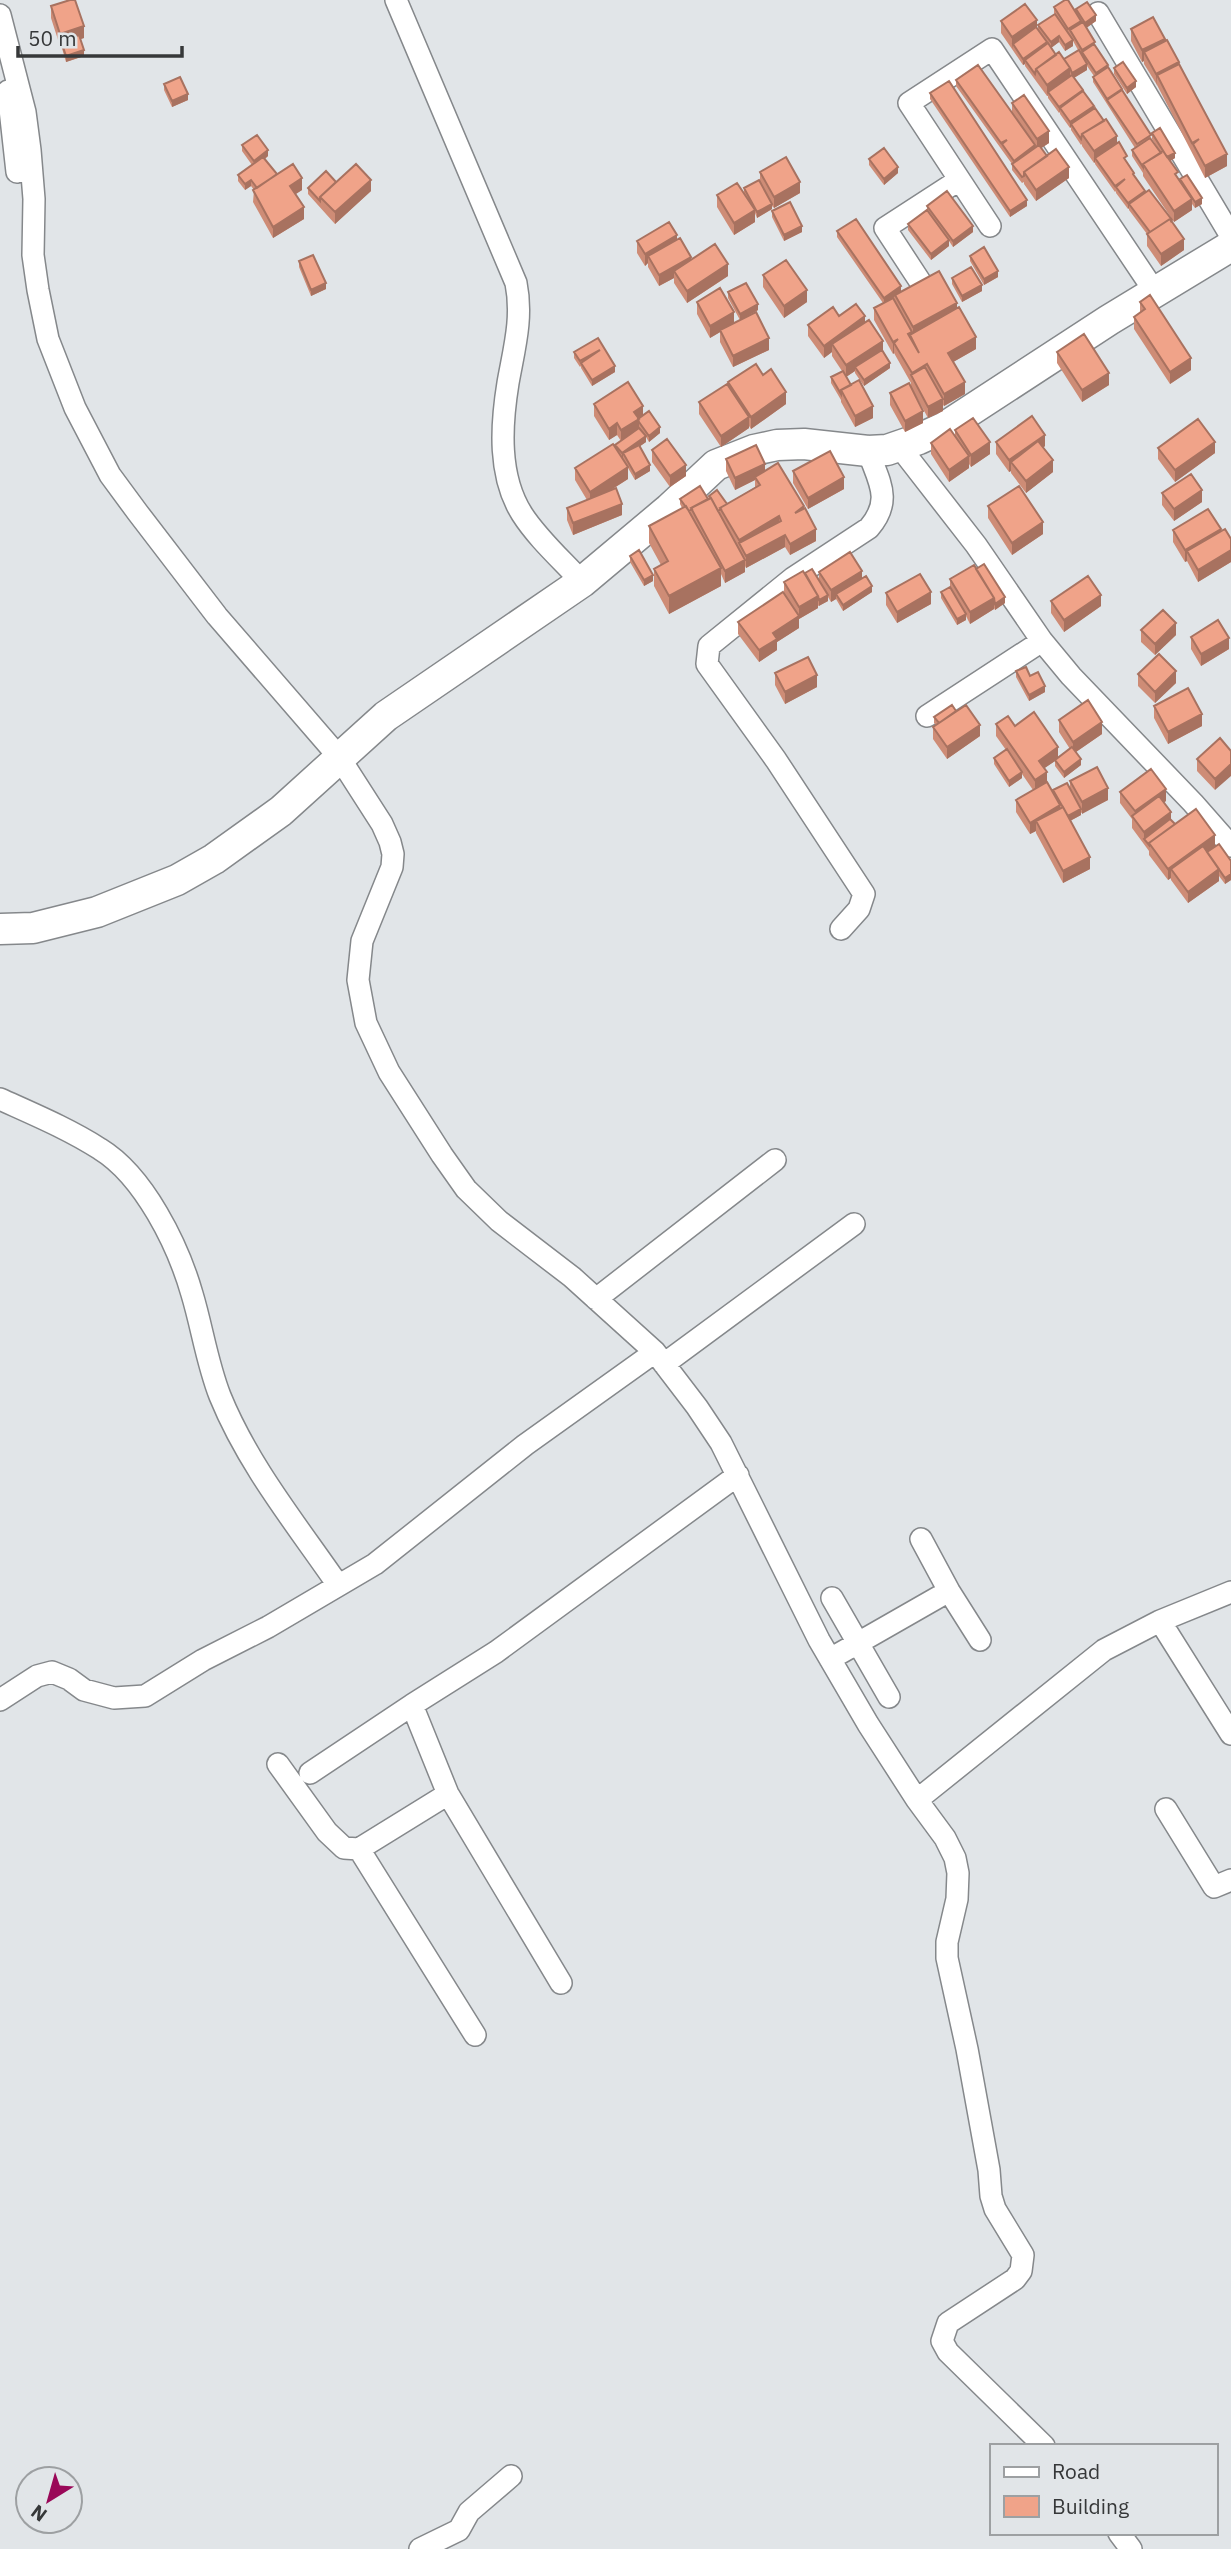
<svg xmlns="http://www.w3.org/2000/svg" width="1231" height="2549" viewBox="0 0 1231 2549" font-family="'IBM Plex Sans',sans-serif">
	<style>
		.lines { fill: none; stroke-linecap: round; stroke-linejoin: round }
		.street-casing { stroke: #85888b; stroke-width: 24 }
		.secondary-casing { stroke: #85888b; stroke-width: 33 }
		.street { stroke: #fff; stroke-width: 21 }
		.secondary { stroke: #fff; stroke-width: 30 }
		.wall { fill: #ce8c76; fill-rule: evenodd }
		.shaded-wall { fill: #a87260 }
		.building { fill: #f0a389; stroke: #a87260; stroke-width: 2 }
	</style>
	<rect width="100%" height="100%" fill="#e1e5e8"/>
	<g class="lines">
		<g class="street-casing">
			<path id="street" d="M396,0L516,283C523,318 514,349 508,383C501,426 498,476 522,514C538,539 562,560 582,582
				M1098,13L1231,236
				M0,15L25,112L30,150L34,199L33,255L38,290L48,339L75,408L110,475L138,513L217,616L339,757L382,824L390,842L393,854L392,867L362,941L358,980L366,1023L389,1072L442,1155L466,1189L499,1221L572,1277L655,1352L697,1407L721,1443L819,1640L868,1724L917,1800L945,1838L955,1858L958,1873L957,1899L947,1942V1958L967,2049L989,2170L991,2196L995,2209L1023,2255L1021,2271L1015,2279L948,2323L942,2341L948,2352L1044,2446
				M8,91L17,172
				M990,226L909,103L992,49L1155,292
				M921,283L885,228L959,180
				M899,446L976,545L1042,641L1071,676L1193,803L1231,846
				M927,716L1042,641
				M841,929L859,909L864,894L776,760L707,664L709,646L793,578L869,528C893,500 879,482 868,451
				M0,1099C33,1114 69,1129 100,1149C144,1176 178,1245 192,1294C202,1327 207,1363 220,1396C248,1465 296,1524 338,1585
				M596,1299L775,1160
				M664,1364L854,1224
				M921,1539L949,1591L980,1640
				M832,1598L889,1697
				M1160,1621L1231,1734
				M830,1659L949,1591
				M0,1700L37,1676L52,1672L69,1679L84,1690L114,1698L145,1696L203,1660L268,1627L375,1564L525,1445L655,1352
				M278,1764L327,1832L344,1848L359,1849L475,2035
				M310,1773L412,1705
				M917,1800L1104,1650L1160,1621L1231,1592
				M1166,1809L1214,1887L1231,1880
				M359,1849L448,1794
				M561,1983L448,1794L412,1705L496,1652L738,1475
				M1119,2533L1131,2549
				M420,2549L459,2530L469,2512L511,2476"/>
		</g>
		<g class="secondary-casing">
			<path id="secondary" d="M0,929L33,928L97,912L177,880L214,859L281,811L386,716L582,582L669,509L716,465L754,450L777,445L804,444L868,451L887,450L919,439L945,427L1109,320L1231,246"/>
		</g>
		<use href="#street" class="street"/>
		<use href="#secondary" class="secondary"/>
	</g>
	<path class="wall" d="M51,6L84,38L80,39L84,56L66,62L61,45L60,46L51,18Z
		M1054,7L1076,14V9L1096,21L1086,28L1095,46L1151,140L1161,153L1152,139V133L1175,158L1170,161L1178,178L1202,204L1195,208L1192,204V210L1174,222L1143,176V173L1132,156V150L1135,148L1093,82V77L1094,76L1087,66V70L1074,78L1117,144L1134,176L1145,193L1172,222L1184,250L1161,266L1147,246V234L1129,210V208L1128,209L1116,193V191L1115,192L1095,164V162L1094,163L1082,146V144L1081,145L1071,130V127L1070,128L1060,114V112L1059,113L1048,98V96H1047L1025,66V64L1023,65L1001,33V21L1037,27L1038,30V25L1056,15L1054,13ZM1073,41L1078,50L1064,59L1056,55L1051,48L1059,42L1065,51L1073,46Z
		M1131,29L1165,42L1179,64L1227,166L1205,178L1157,85L1144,64V61L1142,62L1131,41Z
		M1114,68L1136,87L1127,94L1114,74Z
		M956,80L1012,113V103L1049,143L1041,148L1047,156L1069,178L1036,201L1024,184V182L1022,183L1012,170V164L956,86Z
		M164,84L188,100L172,107L164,90Z
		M930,93L1027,206L1010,217L930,99Z
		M242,145L268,156L265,159L277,174L302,190L295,194L304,219L273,238L253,202L254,190L251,186L245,190L238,181V175L252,165L242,151Z
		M869,159L898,173L884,185L869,165Z
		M760,172L800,193L774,208L772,206V209L757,218L755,213V222L734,235L717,207V195L744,194V188L760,182Z
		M336,182L371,191L335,224L308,194V188Z
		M927,206L973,232L953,247L949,241V246L931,260L908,230V224L927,210Z
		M772,211L802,232L784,241L772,217Z
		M837,231L901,292L957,308L976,349L953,362L965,394L944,406L943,405V411L928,418L911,387V383L894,353L893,354L874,320V308L883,303L837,237Z
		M677,240L691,260L728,276L687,303L674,283V278L659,286L648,267V263L645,266L637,253V241Z
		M970,256L998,277L984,285L970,261Z
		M299,261L326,289L311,296L299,267Z
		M763,275L807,302L784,318L763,287Z
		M952,278L982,291L962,302L952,284Z
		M728,292L758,310L740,320L728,298Z
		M697,302L734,323L769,350L733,367L720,342V332L710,338L697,314Z
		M1140,302L1191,370L1170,384L1134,329V317L1140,313Z
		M839,316L865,323L883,352L890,368L864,386L855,373V371L846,377L873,418L855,427L841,402V400L831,383V377L842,371L832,356V352L824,358L808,336V325Z
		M574,352L615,372L592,386L581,368V366L580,367L574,358Z
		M1057,352L1109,385L1082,402L1057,363Z
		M763,375L786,404L751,429L749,426V428L721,447L699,414V402L728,385V382Z
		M890,393L923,423L905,432L890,405Z
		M594,404L643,415L660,433L649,442L646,437V442L640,446L650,471L635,480L628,468V479L608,492L622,515L573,535L567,520V508L587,500L575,480V468L615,447V445L621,441L617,435L609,440L594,416Z
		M955,430L990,454L971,467L969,464V468L949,482L931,454V443L955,435Z
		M996,442L1045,446L1043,448L1053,472L1026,493L1011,473V471L1009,472L996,454Z
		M1158,448L1215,453L1175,482L1158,459Z
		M652,450L686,476L670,487L652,462Z
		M726,459L765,471L804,508L816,541L790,555L785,547L746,568L745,566V572L725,583L721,574V586L669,614L654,586V569L661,565L649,543V526L682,508L680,504V499H708L709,496L727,504L755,487V480L735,490L726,471Z
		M793,471L844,489L808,509L793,483Z
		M1162,493L1202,502L1174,521L1162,505Z
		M988,506L1043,534L1012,555L988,518Z
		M1173,530L1221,532L1231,539V562L1198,582L1187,561L1185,562L1173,542Z
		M630,556L653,581L644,586L630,562Z
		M976,569L1005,603L995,610L994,608V609L970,624L966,616V620L957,625L941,598V592L950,587V579Z
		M819,572L862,578L872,592L843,611L836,599L831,602L828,597V601L818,606V608L799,619V628L777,642V650L759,662L738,634V622L784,594V582L805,573L819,580Z
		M886,593L931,604L897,623L886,605Z
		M1051,601L1101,606L1064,632L1051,613Z
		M1141,630L1176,635L1155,655L1141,642Z
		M1191,637L1229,649L1201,666L1191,649Z
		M1016,671L1030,676L1045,692L1029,701L1016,677Z
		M775,673L817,687L785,704L775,685Z
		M1138,674L1176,683L1155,703L1138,686Z
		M1154,706L1202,726L1168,744L1154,718Z
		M956,711L980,736L947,759L933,739V727L936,725L934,723V717Z
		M1059,720L1102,734L1076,752L1081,765L1064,778L1055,766V761L1044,768L1047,782L1053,793V790H1070V781L1108,800L1081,813V815L1070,821L1090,869L1063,883L1036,833V831L1030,834L1016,812V800L1033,790L1022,774V778L1009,787L994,764V758L1006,750L996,736V724L1015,726L1058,758L1070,749L1059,732Z
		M1220,738L1215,790L1197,771V759Z
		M1120,792L1166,801L1164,802L1171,820L1175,824L1215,846L1231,861V880L1225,884L1219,876V881L1188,903L1171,880V878L1168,880L1149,855V851L1132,828V819L1120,803Z"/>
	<path class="shaded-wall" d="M1096,15V21L1085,29V23Z
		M1037,20V32L1013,44L1012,49V37Z
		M84,26V38L62,45L61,41V45L60,46V34Z
		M1059,36V42L1051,48V42Z
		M1165,39V51L1144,52V61L1142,62V50Z
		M1073,40V46L1065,51V45Z
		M1047,42V48L1025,60V64L1023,65V59Z
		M84,50V56L66,62V56Z
		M1179,62V74L1157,75L1156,86V74Z
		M1087,64V70L1072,79V73Z
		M1070,68V79L1048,92L1047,96V85Z
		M1136,81V87L1127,94V88Z
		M1083,90V95L1060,108L1059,113V107Z
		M188,94V100L172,107V101Z
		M1094,106V112L1071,124V127L1070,128V122Z
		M1049,131V143L1037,151V139Z
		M1117,136V148L1095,158V162L1094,163V151Z
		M1035,145V151L1014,166V161Z
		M268,150V156L254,167V161Z
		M1175,153V158L1167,163V157Z
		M1227,154V166L1205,178V166Z
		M898,167V173L884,185V179Z
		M1069,167V178L1036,201V190Z
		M302,178V190L290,198V186Z
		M251,180V186L245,190V184Z
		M371,180V191L335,224V212Z
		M800,182V193L774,208V197Z
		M1145,191V197L1129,204V208L1128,209V203Z
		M1202,198V204L1195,208V202Z
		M1192,199V210L1174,222V211Z
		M1027,200V206L1010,217V211Z
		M772,204V209L757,218V212Z
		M304,207V219L273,238V227Z
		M755,210V222L734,235V223Z
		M802,226V232L784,241V235Z
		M973,226V232L953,247V241Z
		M677,235V247L648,256V263L645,266V254Z
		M1184,239V250L1161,266V254Z
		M949,240V246L931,260V254Z
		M691,257V269L674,271V278L659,286V275Z
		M728,264V276L687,303V291Z
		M998,271V277L984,285V279Z
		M326,283V289L311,296V290Z
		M982,285V291L962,302V296Z
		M901,286V292L884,304V298Z
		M807,290V302L784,318V306Z
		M957,303V315L913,339V327Z
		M758,304V310L740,320V314Z
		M734,312V324L710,338V326Z
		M865,316V328L832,344V352L824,358V346Z
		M976,337V349L948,365V353Z
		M769,338V350L733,367V356Z
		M898,339L894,343V353L893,354V342Z
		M883,341V353L855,367V371L846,377V365Z
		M1191,358V370L1170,384V372Z
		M890,363V368L864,386V380Z
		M615,366V372L592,386V380Z
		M1109,373V385L1082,402V390Z
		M965,382V394L944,406V394Z
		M786,392V404L751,429V417Z
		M943,399V411L928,418V407Z
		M643,406V418L639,421V431L621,442V430L634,412Z
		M873,406V418L855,427V416Z
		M923,411V423L905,432V421Z
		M749,417V428L721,447V436Z
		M617,423V435L609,440V429Z
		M660,427V433L649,442V436Z
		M1045,435V446L1016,468L1011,462V471L1009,472V460Z
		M646,436V442L625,457L623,453V458L622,459V453Z
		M990,442V454L971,467V455Z
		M1215,442V453L1175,482V470Z
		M969,456V468L949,482V470Z
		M1053,460V472L1026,493V481Z
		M765,464V476L755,477V480L735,490V478Z
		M650,465V471L635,480V474Z
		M686,465V476L670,487V476Z
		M628,467V479L590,503V492Z
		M844,477V489L808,509V498Z
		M1202,490V502L1174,521V509Z
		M622,504V515L573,535V523Z
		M779,516V528L739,543V540Z
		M1043,522V534L1012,555V543Z
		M816,529V541L790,555V544Z
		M1221,529V541L1187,551V561L1185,562V550Z
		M785,535V547L746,568V556Z
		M1231,550V562L1198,582V570Z
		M745,560V572L725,583V571Z
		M721,568V586L669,614V596Z
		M862,571V582L836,594V599L831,602V590Z
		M653,575V581L644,586V580Z
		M872,586V592L843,611V605Z
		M931,592V604L897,623V612Z
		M828,595V601L819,606V600Z
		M1101,595V606L1064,632V620Z
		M818,596V608L799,619V607Z
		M1005,597V603L995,610V604Z
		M994,598V609L970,624V612Z
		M966,614V620L957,625V619Z
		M799,616V628L777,642V650L759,662V650L773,633Z
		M1176,623V635L1155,655V644Z
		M1229,638V649L1201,666V654Z
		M1176,671V683L1155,703V692Z
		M817,675V687L785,704V692Z
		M1045,686V692L1029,701V695Z
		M1202,714V726L1168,744V732Z
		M1102,722V734L1073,754V742Z
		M980,725V736L947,759V747Z
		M1058,747V759L1039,772V761Z
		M1081,759V765L1064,778V772Z
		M1231,764V776L1215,790V779Z
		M1022,772V778L1009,787V781Z
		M1047,772V784L1035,792V780Z
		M1108,788V800L1082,814V802Z
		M1166,789V801L1136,822L1135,820V811Z
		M1060,805V817L1036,821V831L1030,834V823Z
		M1081,809V815L1068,822V816Z
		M1171,812V823L1144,839V832Z
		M1215,835V847L1176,875L1171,869V878L1168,880V869Z
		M1090,857V869L1063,883V871Z
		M1219,869V881L1188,903V892Z
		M1231,874V880L1225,884V878Z"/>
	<path class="building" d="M70,0H75L84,26L60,34L51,6Z
		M1065,0H1068L1081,21L1068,29L1054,7Z
		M1087,2L1096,15L1085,23L1076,9Z
		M1025,4L1037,20L1012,37L1001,21Z
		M1055,14L1073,40L1065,45L1059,36L1051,42L1038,25Z
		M1153,17L1165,39L1142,50L1131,29Z
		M1083,22L1095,42L1082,50L1070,30Z
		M1036,27L1047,42L1023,59L1013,44Z
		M79,35L84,50L66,56L61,41Z
		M1167,40L1179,62L1156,74L1144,52Z
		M1048,43L1056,55L1036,69L1035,74L1025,60Z
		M1094,44L1108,65L1096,73L1082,52Z
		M1079,50L1087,64L1072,73L1070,68L1064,59Z
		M1059,52L1070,68L1047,85L1036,69Z
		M1123,62L1136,81L1127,88L1114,68Z
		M1179,64L1227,154L1205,166L1193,144L1199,139L1192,143L1157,75Z
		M978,65L1035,145L1014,161L1002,144L1007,140L1001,143L956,80Z
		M1108,67L1122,89L1107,99L1093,77Z
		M1072,75L1083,90L1059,107L1048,92Z
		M180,77L188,94L172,101L164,84Z
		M949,81L1027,200L1010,211L930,93Z
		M1122,90L1151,135L1137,144L1107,100Z
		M1083,91L1094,106L1070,122L1060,108Z
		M1024,95L1049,131L1037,139L1012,103Z
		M1095,108L1104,121L1082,134L1081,139L1071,124Z
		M1106,119L1117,136L1094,151L1082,134Z
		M1160,128L1175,153L1167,157L1152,133Z
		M257,135L268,150L254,161L242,145Z
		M1150,138L1161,153L1143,164V167L1132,150Z
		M1119,142L1127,156L1124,158L1134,173L1133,174L1145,191L1128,203L1116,187L1125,179L1115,186L1095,158Z
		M1039,145L1047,156L1024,172V176L1022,177L1012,164Z
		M884,148L898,167L884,179L869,159Z
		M1056,149L1069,167L1036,190L1024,172Z
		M1163,151L1178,172L1175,174L1192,199L1174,211L1143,164Z
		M263,157L277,174L257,188L251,180L245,184L238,175Z
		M786,157L800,182L774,197L760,172Z
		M293,164L302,178L290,186L304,207L273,227L253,190Z
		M356,164L371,180L335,212L320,197Z
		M326,171L336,182L320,197V201L308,188Z
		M1187,175L1202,198L1195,202L1180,179Z
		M759,180L772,204L757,212L744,188Z
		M737,183L755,210L734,223L717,195Z
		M1149,190L1172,220L1171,221L1170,219L1150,232L1129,204Z
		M947,191L973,226L953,241L927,206Z
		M790,202L802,226L784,235L772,211Z
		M927,210L949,240L931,254L908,224Z
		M856,219L901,286L884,298L837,231Z
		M1170,219L1184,239L1161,254L1147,234Z
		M669,222L677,235L645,254L637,241Z
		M680,238L691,257L659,275L648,256Z
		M715,244L728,264L687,291L674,271Z
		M984,247L998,271L984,279L970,256Z
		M313,255L326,283L311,290L299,261Z
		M786,260L807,290L784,306L763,275Z
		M971,267L982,285L962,296L952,278Z
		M939,271L957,303L913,327L895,295Z
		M746,283L758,304L740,314L728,292Z
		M720,288L734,312L710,326L697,302Z
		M1150,295L1191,358L1170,372L1134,317L1145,309L1140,302Z
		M893,298L912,332L908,334L919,353L910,335L959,307L976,337L948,353L965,382L944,394L927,364L912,373L894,343L898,339L893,342L874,308Z
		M856,304L865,316L824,346L808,325L833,307L839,316Z
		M756,312L769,338L733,356L720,330Z
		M869,320L883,341L846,365L832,344Z
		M1084,334L1109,373L1082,390L1057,352Z
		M598,338L615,366L592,380L581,363L600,350L580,361L574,352Z
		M882,350L890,363L864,380L855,367Z
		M756,364L763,375L771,369L786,392L751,417L728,382Z
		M925,367L943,399L928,407L911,375Z
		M843,371L851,385L841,390V394L831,377Z
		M859,380L873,406L855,416L841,390Z
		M628,382L643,406L634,412L639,419L621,430L617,423L609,429L594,404Z
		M909,383L923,411L905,421L890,393Z
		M727,384L749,417L721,436L699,402Z
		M649,411L660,427L649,436L639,422L638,419Z
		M1032,416L1045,435L1009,460L996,442Z
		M973,418L990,442L971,455L955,430Z
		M1198,419L1215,442L1175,470L1158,448Z
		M639,428L646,436L622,453L615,445Z
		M950,429L969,456L949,470L931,443Z
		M667,439L686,465L670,476L652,450Z
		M1038,441L1053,460L1026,481L1011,462Z
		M613,444L628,467L590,492L575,468Z
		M639,445L650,465L635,474L623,453Z
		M756,445L765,464L735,478L726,459Z
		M830,451L844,477L808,498L793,471Z
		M778,463L804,506L795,513L805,508L816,529L790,544L785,535L746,556L739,543L781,521L779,516L739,540L720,508L760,485L755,477Z
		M1191,474L1202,490L1174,509L1162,493Z
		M700,486L708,499L691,508L692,509L689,511L680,499Z
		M1019,486L1043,522L1012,543L988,506Z
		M616,488L622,504L573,523L567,508Z
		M717,490L727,504L720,508L721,509L718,511L711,498L709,496Z
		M711,498L745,560L725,571L691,508Z
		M686,506L721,568L669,596L654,569L668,561L649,526Z
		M1208,509L1221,529L1185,550L1173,530Z
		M1225,529L1231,539V550L1198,570L1187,551Z
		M639,550L653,575L644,580L630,556Z
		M850,552L862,571L831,590L819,572Z
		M984,564L1005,597L995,604L994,598L976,569Z
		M974,565L994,598L970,612L950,579Z
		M812,569L828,595L819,600L818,596L805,573Z
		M803,571L818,596L799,607L784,582Z
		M920,574L931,592L897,612L886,593Z
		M866,576L872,586L843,605L836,594Z
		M1088,576L1101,595L1064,620L1051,601Z
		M950,587L966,614L957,619L941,592Z
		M783,592L799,616L773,633L777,639L759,650L738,622Z
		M1163,610L1176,623L1155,644L1141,630Z
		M1218,620L1229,638L1201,654L1191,637Z
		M1159,654L1176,671L1155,692L1138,674Z
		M808,657L817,675L785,692L775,673Z
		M1026,667L1030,676L1038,672L1045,686L1029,695L1016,671Z
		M1188,688L1202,714L1168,732L1154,706Z
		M1088,700L1102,722L1073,742L1059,720Z
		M952,705L956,711L939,723L934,717Z
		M966,705L980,725L947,747L933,727Z
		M1034,712L1058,747L1039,761L1047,772L1035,780L996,724L1008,716L1015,726Z
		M1220,738L1231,751V764L1215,779L1197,759Z
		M1072,747L1081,759L1064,772L1055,760Z
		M1007,749L1022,772L1009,781L994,758Z
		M1097,767L1108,788L1082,802L1070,781Z
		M1151,769L1166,789L1135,811L1120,792Z
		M1047,782L1060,805L1030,823L1016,800Z
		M1067,783L1081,809L1068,816L1053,790Z
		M1159,796L1171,812L1144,832L1132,816Z
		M1063,807L1090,857L1063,871L1036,821Z
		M1196,809L1215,835L1168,869L1149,843Z
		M1170,819L1175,824L1149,843V845L1144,839Z
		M1219,844L1231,861V874L1225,878L1207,852Z
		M1203,846L1219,869L1188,892L1171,869Z"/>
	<rect x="990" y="2444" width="228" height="91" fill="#e1e5e8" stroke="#9da0a2" stroke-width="2"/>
	<rect x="1004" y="2467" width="35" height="10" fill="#ffffff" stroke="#9da0a2" stroke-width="2"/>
	<text x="1052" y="2479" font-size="21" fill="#363839">Road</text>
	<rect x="1004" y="2496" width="35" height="21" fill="#f0a389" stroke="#9da0a2" stroke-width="2"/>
	<text x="1052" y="2514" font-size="21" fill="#363839">Building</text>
	<g transform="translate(49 2500) rotate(217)"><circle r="33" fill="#e1e5e8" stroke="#9da0a2" stroke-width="2"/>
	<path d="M0-5L12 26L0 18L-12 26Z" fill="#9a0858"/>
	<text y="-10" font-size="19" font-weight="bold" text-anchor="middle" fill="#363839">N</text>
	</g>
	<path d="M18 46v10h164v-10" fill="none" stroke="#363839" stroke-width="3.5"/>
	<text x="28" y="46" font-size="21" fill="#363839" stroke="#e1e5e8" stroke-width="5" paint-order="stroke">50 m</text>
</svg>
